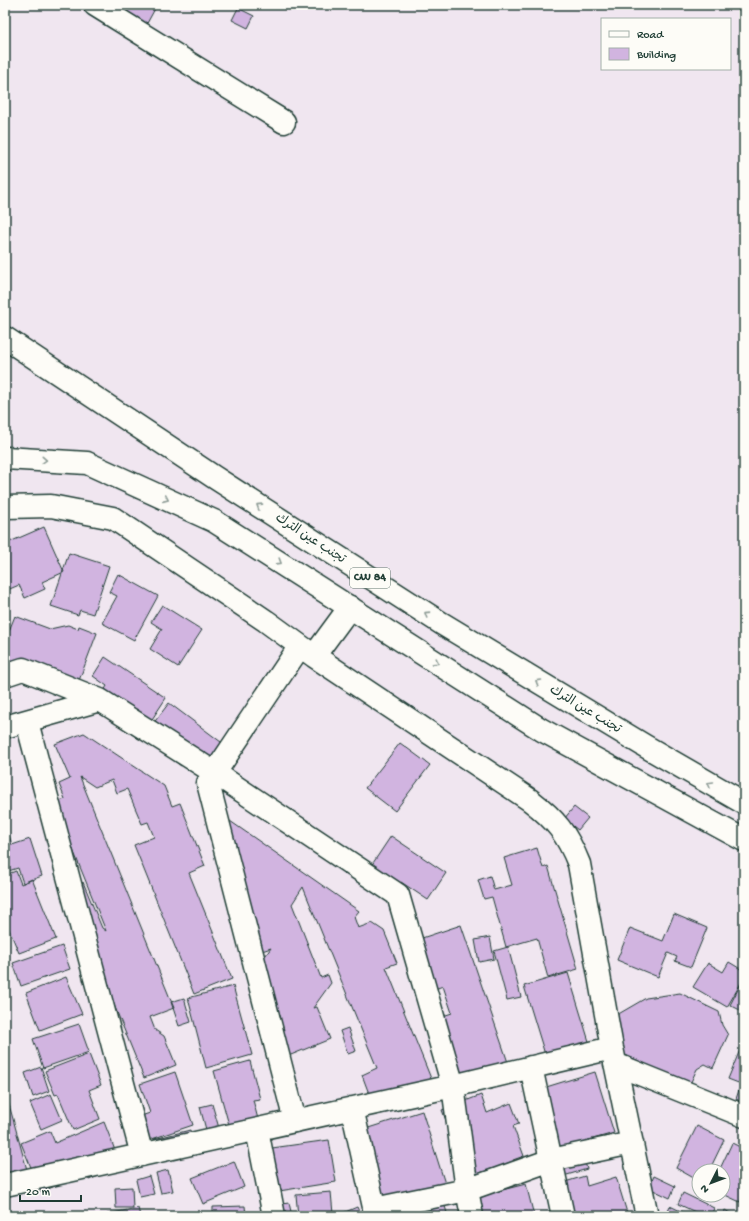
<svg xmlns="http://www.w3.org/2000/svg" width="749" height="1221" viewBox="0 0 749 1221" font-family="'Gochi Hand','Playpen Sans Arabic',sans-serif">
	<style>
		.building { fill: #d1b4e0; stroke: #1f3d34 }
		.lines { fill: none; stroke-linecap: round; stroke-linejoin: round }
		.minor-casing { stroke: #1f3d34; stroke-width: 25 }
		.highway-casing { stroke: #1f3d34; stroke-width: 25 }
		.minor { stroke: #fdfcf7; stroke-width: 22 }
		.highway { stroke: #fdfcf7; stroke-width: 22 }
		.oneway { stroke: #8e9c96 }
		.labels { text-anchor: middle; dominant-baseline: central; stroke-width: 3; stroke-linejoin: round; paint-order: stroke }
		.shield { fill: #fdfcf7; stroke: #62766e; stroke-width: 1 }
		.shield-label { font-size: 12px; font-weight: bold; fill: #1f3d34 }
		.street-label { font-size: 13px; fill: #1f3d34; stroke: #fdfcf7 }
	</style>
	<rect width="100%" height="100%" fill="#f0e6f0"/>
	<filter id="ink" filterUnits="userSpaceOnUse"><feTurbulence type="fractalNoise" baseFrequency=".025" numOctaves="2"/><feDisplacementMap in="SourceGraphic" scale="8" xChannelSelector="R" yChannelSelector="G"/><feConvolveMatrix kernelMatrix="1 2 1 2 8 2 1 2 1" color-interpolation-filters="sRGB"/></filter>
	<g filter="url(#ink)">
		<path class="building" d="M90,5H157L145,27Z
			M238,8L254,16L248,28L232,20Z
			M44,527L64,572L42,582L45,589L25,598L19,585L5,591V544Z
			M69,553L109,566L93,614L80,610L78,615L51,606Z
			M118,574L158,596L134,640L102,623L117,596L109,592Z
			M162,605L202,630L178,667L150,649L162,629L151,622Z
			M15,616L50,629L68,625L78,629L79,626L97,633L75,691L30,675L10,679L6,660L5,661V621H6L8,633Z
			M105,657L166,698L139,739L93,708L107,686L93,676Z
			M169,703L229,748L211,771L190,755L181,766L160,750L146,733Z
			M84,733L164,786L172,806L180,803L205,866L189,873L232,979L194,994L134,845L154,837L148,822L142,824L127,789L117,793L112,780L95,787L80,777L174,1008L150,1017L155,1030L164,1036L176,1065L144,1078L71,900L83,882L102,928L106,931L54,803L65,799L59,784L70,779L55,744Z
			M400,743L430,765L395,811L365,788Z
			M574,807L588,818L578,830L564,819Z
			M230,821L359,911L354,917L358,928L372,923L384,931L397,963L386,967L432,1081L379,1099L368,1091L362,1075L377,1068L303,887L292,904L321,978L328,975L331,983L313,1008L317,1007L330,1039L286,1057L263,959L271,948L259,952L214,842Z
			M9,835L12,845L30,839L42,876L23,883L18,868L5,872V836Z
			M391,836L446,873L428,900L401,882L391,897L363,878Z
			M537,848L543,868L548,866L578,969L548,978L537,938L506,947L492,897L484,899L478,880L490,876L494,890L512,885L504,858Z
			M16,871L21,884L32,879L56,939L19,953L5,920V875Z
			M674,914L707,928L691,967L675,961L677,957L668,953L658,977L617,960L630,928L663,941Z
			M461,925L513,1077L457,1096L431,1020L452,1013L443,986L432,990L416,940Z
			M490,937L494,959L479,962L475,940Z
			M62,946L70,969L21,986L13,963Z
			M508,947L521,997L507,1000L494,951Z
			M729,962L744,971V978L727,1007L693,987L708,963L723,972Z
			M568,973L591,1048L547,1061L524,986Z
			M66,977L82,1014L40,1030L26,993Z
			M744,978V1012L730,1005Z
			M233,986L252,1055L206,1068L188,998Z
			M680,993L719,1012L722,1025L728,1035L713,1068L705,1064L697,1069L690,1084L642,1066L639,1061L621,1053L615,1016L646,998Z
			M184,998L191,1022L179,1026L171,1002Z
			M79,1024L89,1052L43,1068L33,1039Z
			M348,1028L356,1051L348,1054L340,1031Z
			M744,1040V1103L736,1099L741,1084L728,1079Z
			M89,1054L101,1085L89,1090L100,1119L73,1130L58,1094L55,1095L45,1071Z
			M250,1061L260,1099L253,1100L260,1127L209,1141L200,1107L212,1104L219,1128L229,1125L214,1071Z
			M41,1067L49,1091L33,1097L25,1073Z
			M175,1072L193,1125L146,1141L138,1117L150,1113L140,1084Z
			M595,1072L614,1133L579,1143L587,1169L557,1178L530,1092Z
			M5,1090L32,1188L5,1195Z
			M51,1094L62,1120L41,1129L30,1103Z
			M481,1095L487,1113L511,1103L519,1124L513,1126L524,1156L513,1160L517,1169L471,1187L442,1110Z
			M422,1111L447,1190L385,1201L362,1130Z
			M104,1122L118,1158L97,1167L101,1175L89,1180L86,1173L41,1192L21,1143L50,1131L55,1143Z
			M697,1126L724,1140L709,1171H699V1181L676,1168Z
			M190,1130L194,1147L157,1149L154,1139Z
			M329,1140L336,1182L279,1191L272,1148Z
			M732,1143L744,1149V1194L740,1202L723,1194V1171H719Z
			M234,1161L244,1187L203,1204L192,1178Z
			M168,1170L173,1191L161,1193L156,1173Z
			M149,1176L154,1194L140,1197L136,1180Z
			M585,1176L587,1186L616,1177L628,1216H564L555,1185Z
			M654,1176L675,1186L670,1198L649,1188Z
			M526,1184L534,1216H471L466,1199Z
			M132,1187L133,1208H116L115,1188Z
			M331,1192L333,1214L298,1216L296,1195Z
			M683,1193L714,1208L711,1216H704L678,1204Z
			M289,1203L292,1216H284L282,1204Z
			M444,1203L448,1216H402Z
			M245,1206L246,1216H213V1207Z
			M670,1206L691,1216H665Z
			M357,1207L361,1216H336Z
			M138,1208L140,1216H107V1214Z
			M725,1210L735,1216H721Z"/>
		<g class="lines">
			<g class="minor-casing">
				<path id="minor" d="M95,5L284,122
					M5,507L51,506L113,518L266,621L314,656L530,800C556,820 567,834 579,864L612,1048L647,1216
					M314,656L350,607
					M5,675L23,669L100,700L215,773L398,895L453,1086L467,1190L472,1216
					M27,722L142,1155
					M5,727L100,700
					M615,1064L744,1116
					M531,1067L563,1216
					M352,1108L376,1216
					M295,1121L208,783L300,646
					M257,1130L274,1216
					M5,1185L453,1086L612,1048
					M374,1209L467,1190L551,1160L632,1143"/>
			</g>
			<g class="highway-casing">
				<path id="highway" d="M5,338L214,477L441,623L645,746L744,803
					M5,458L87,463L214,521L542,730L744,840"/>
			</g>
			<use href="#minor" class="minor"/>
			<use href="#highway" class="highway"/>
		</g>
		<defs><path id="oneway-chevron" d="M-2-3.5L2.5 0L-2 3.5" fill="none" stroke-width="1.6" stroke-linecap="round" stroke-linejoin="round"/></defs>
		<g class="oneway">
			<use href="#oneway-chevron" transform="translate(44 460) rotate(4)"/>
			<use href="#oneway-chevron" transform="translate(166 499) rotate(24)"/>
			<use href="#oneway-chevron" transform="translate(259 506) rotate(-147)"/>
			<use href="#oneway-chevron" transform="translate(279 562) rotate(32)"/>
			<use href="#oneway-chevron" transform="translate(427 614) rotate(-147)"/>
			<use href="#oneway-chevron" transform="translate(436 662) rotate(33)"/>
			<use href="#oneway-chevron" transform="translate(538 682) rotate(-149)"/>
			<use href="#oneway-chevron" transform="translate(710 784) rotate(-150)"/>
		</g>
	</g>
	<g class="labels">
		<rect class="shield" x="350" y="568" width="40" height="20" rx="3"/>
		<g class="shield-label">
			<text x="370" y="578">CW 84</text>
		</g>
		<g class="street-label">
			<text transform="translate(310 539) rotate(33)">تجنب عين الترك</text>
			<text transform="translate(585 710) rotate(31)">تجنب عين الترك</text>
		</g>
	</g>
	<rect width="749" height="1221" fill="none" stroke="#fdfcf7" stroke-width="20"/>
	<rect x="10" y="10" width="729" height="1201" fill="none" stroke="#1f3d34" stroke-width="1.5" filter="url(#ink)"/>
	<rect x="601" y="18" width="130" height="52" fill="#fdfcf7" stroke="#a4b0a9"/>
	<rect x="609" y="31" width="20" height="6" fill="#fdfcf7" stroke="#a4b0a9"/>
	<text x="637" y="38" font-size="12" fill="#1f3d34">Road</text>
	<rect x="609" y="48" width="20" height="12" fill="#d1b4e0" stroke="#a4b0a9"/>
	<text x="637" y="58" font-size="12" fill="#1f3d34">Building</text>
	<g transform="translate(711 1183) rotate(228)"><circle r="19" fill="#fdfcf7" stroke="#a4b0a9"/>
	<path d="M0-3L7 15L0 10L-7 15Z" fill="#1f3d34"/>
	<text y="-6" font-size="11" font-weight="bold" text-anchor="middle" fill="#1f3d34">N</text>
	</g>
	<path d="M20 1195v6h61v-6" fill="none" stroke="#1f3d34" stroke-width="2"/>
	<text x="26" y="1195" font-size="12" fill="#1f3d34" stroke="#fdfcf7" stroke-width="3" paint-order="stroke">20 m</text>
</svg>
